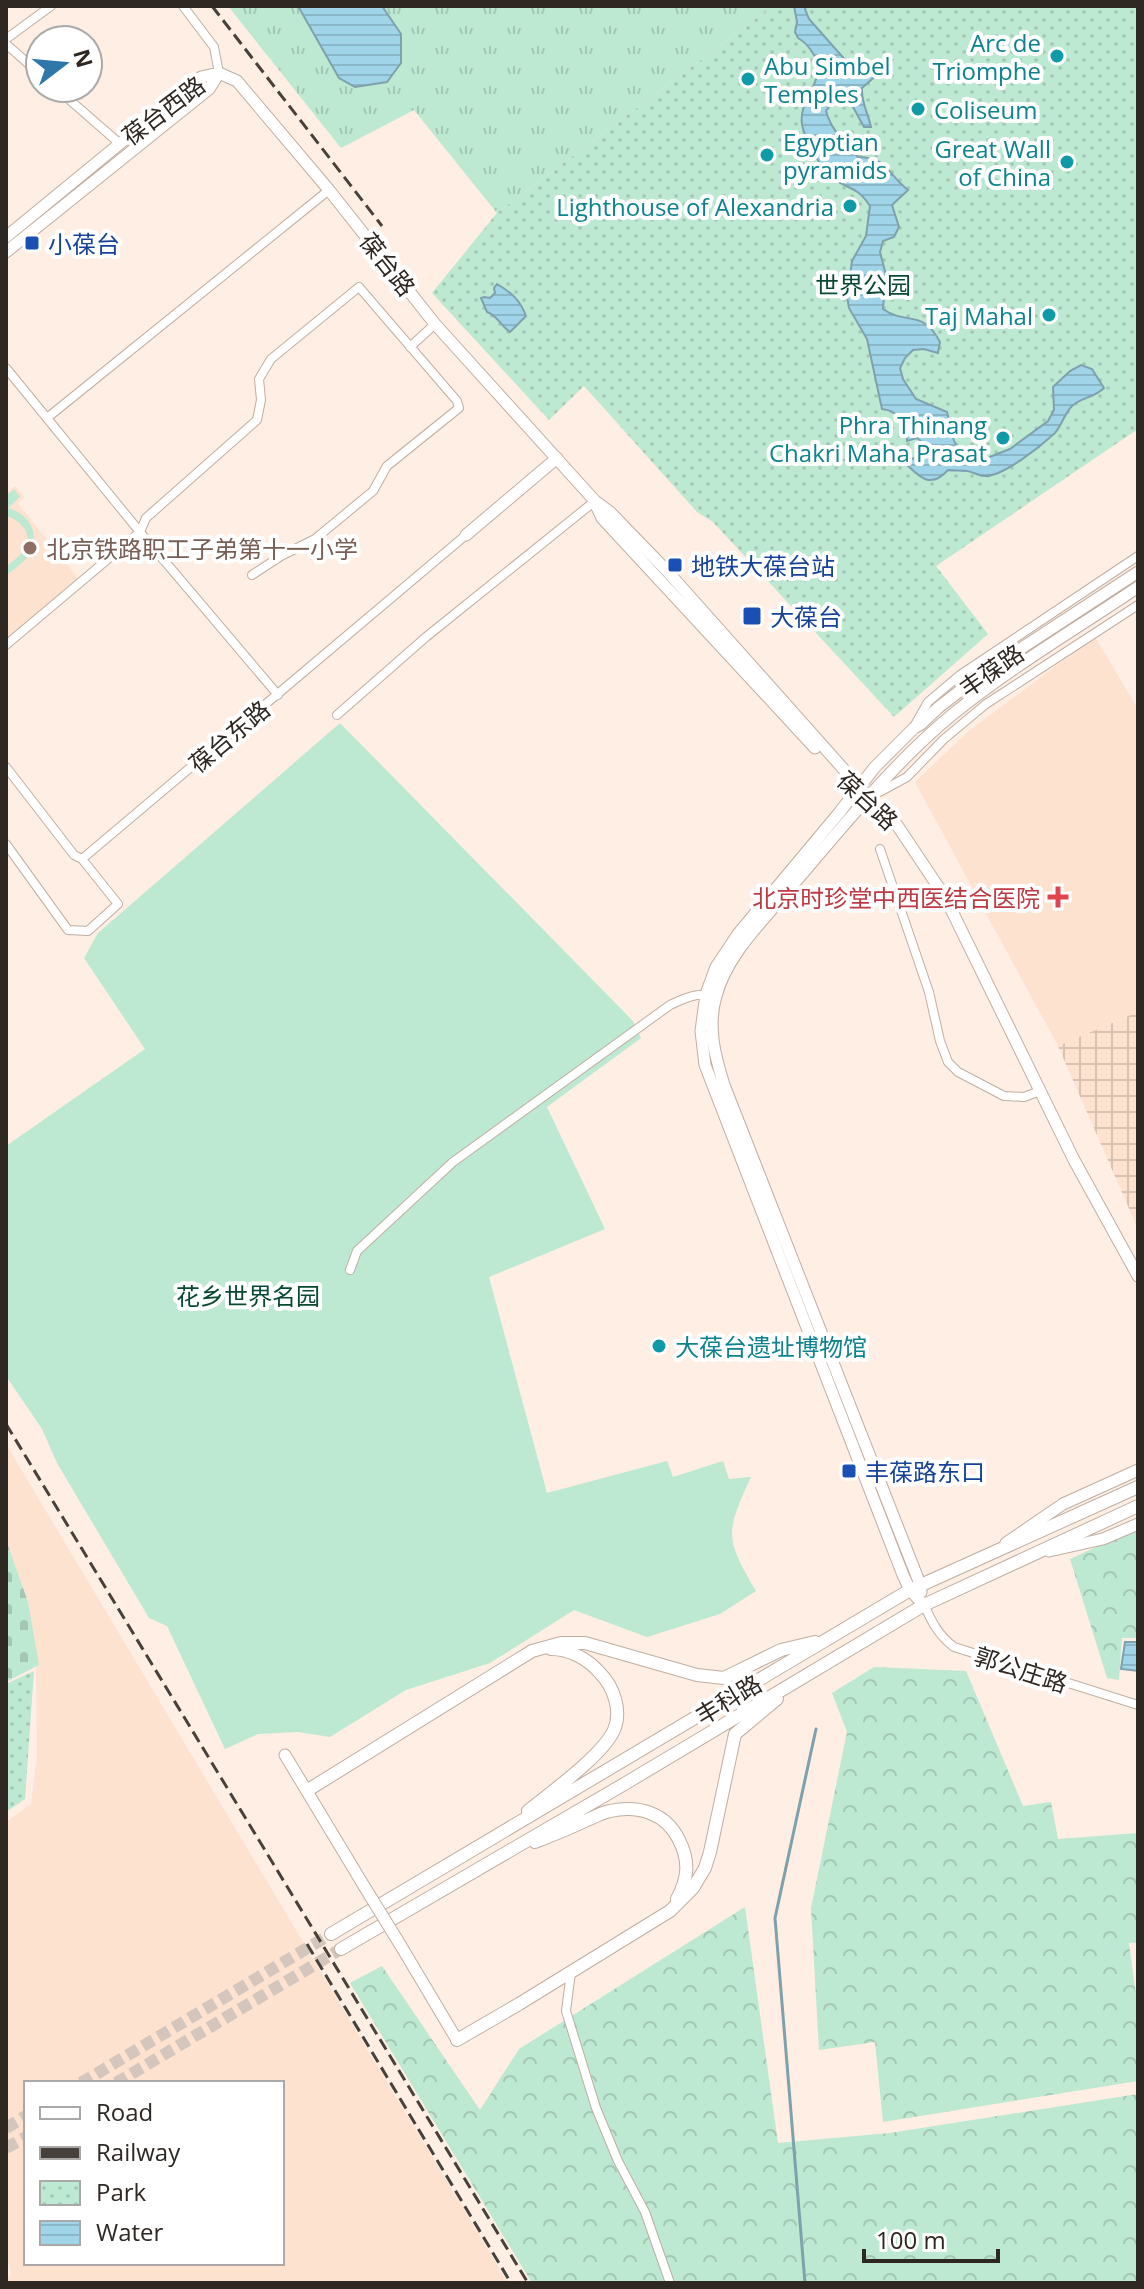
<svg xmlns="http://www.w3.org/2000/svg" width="1144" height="2289" viewBox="0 0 1144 2289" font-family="'Open Sans','Noto Sans SC',sans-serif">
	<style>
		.built { fill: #fce2cf; fill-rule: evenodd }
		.industrial { fill: url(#industrial-grid) }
		.grass { fill: url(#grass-tufts) }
		.forest { fill: url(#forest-crowns) }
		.cemetery { fill: url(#cemetery-stones) }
		.park { fill: url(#park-dots) }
		.garden { fill: #bde8d2 }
		.water { fill: url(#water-rules); stroke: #7ea1ad; stroke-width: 2 }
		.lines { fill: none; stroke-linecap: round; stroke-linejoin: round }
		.stream { stroke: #7ea1ad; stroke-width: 3 }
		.primary-tunnel { stroke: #d4c6bc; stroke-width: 12; stroke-dasharray: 12 6; stroke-linecap: butt }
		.street-casing { stroke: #c0aea1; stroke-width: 10 }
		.secondary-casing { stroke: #c0aea1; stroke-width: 13 }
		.primary-casing { stroke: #c0aea1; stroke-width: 14 }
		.street { stroke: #fff; stroke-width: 8 }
		.secondary { stroke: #fff; stroke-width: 11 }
		.primary { stroke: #fff; stroke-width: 12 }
		.rail { stroke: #48403a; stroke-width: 3; stroke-dasharray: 12 6; stroke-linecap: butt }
		.secondary-bridge-casing { stroke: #c0aea1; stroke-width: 13; stroke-linecap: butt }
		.secondary-bridge { stroke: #fff; stroke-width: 11 }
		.culture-dot { fill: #0f9aa8; stroke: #fff; stroke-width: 3 }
		.transit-dot { fill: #1a4fb4; stroke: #fff; stroke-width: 3 }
		.education-dot { fill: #8d6e63; stroke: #fff; stroke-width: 3 }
		.health-dot { fill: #e0444e; stroke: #fff; stroke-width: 3 }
		.labels { text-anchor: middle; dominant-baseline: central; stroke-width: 8; stroke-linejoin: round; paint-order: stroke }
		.culture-label { font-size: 24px; fill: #0d838f; stroke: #fff; text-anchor: end }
		.street-label { font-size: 24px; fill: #2e2722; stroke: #fff }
		.transit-label { font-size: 24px; fill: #164399; stroke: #fff; text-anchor: start }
		.park-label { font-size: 24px; fill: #084932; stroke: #fff }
		.education-label { font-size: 24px; fill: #785e54; stroke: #fff; text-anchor: start }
		.health-label { font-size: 24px; fill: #be3a42; stroke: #fff; text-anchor: end }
	</style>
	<defs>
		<pattern id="industrial-grid" width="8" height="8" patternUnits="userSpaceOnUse" patternTransform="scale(2)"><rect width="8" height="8" fill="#fce2cf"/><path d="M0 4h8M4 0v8" fill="none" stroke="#d8c2b1"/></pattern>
		<pattern id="grass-tufts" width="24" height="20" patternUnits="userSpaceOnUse" patternTransform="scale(2)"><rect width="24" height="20" fill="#bde8d2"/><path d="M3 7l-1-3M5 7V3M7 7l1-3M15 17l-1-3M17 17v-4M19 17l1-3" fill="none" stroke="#a3c7b4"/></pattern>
		<pattern id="forest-crowns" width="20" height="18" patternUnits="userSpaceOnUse" patternTransform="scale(2)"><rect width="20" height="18" fill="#bde8d2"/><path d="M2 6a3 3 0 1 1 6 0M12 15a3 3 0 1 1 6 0" fill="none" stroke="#a3c7b4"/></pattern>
		<pattern id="cemetery-stones" width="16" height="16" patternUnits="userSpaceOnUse" patternTransform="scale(2)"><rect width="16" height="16" fill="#bde8d2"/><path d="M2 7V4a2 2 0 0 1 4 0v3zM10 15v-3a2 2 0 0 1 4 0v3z" fill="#a3c7b4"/></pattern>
		<pattern id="park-dots" width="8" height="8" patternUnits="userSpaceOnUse" patternTransform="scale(2)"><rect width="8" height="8" fill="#bde8d2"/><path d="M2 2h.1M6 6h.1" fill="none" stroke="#a3c7b4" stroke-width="1.8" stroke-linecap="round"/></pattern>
		<pattern id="water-rules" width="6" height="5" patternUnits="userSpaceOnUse" patternTransform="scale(2)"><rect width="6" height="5" fill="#a0d5e9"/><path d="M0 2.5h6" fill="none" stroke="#8ab7c8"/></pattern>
	</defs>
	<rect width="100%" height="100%" fill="#feeee3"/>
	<path class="built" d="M15,486L24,497L18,504L79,579L6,639V494Z
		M1095,637L1138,709V1012L1058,1046L915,782L970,730Z
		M6,1444L340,2004L508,2283H21L20,2281L6,2283V2279L11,2275L6,2251V1822L31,1804L37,1756L36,1667L18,1579L6,1546ZM26,2083H282V2263H26Z"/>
	<path class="industrial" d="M1138,1012V1229L1058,1046Z"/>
	<path class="grass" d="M228,6H761L765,12L497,213L414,110L341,148Z"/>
	<path class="forest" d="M1138,1528V1638H1122L1119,1680L1107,1678L1070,1559Z
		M874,1667L966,1671L1023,1806L1051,1802L1058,1839L1138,1833V1943H1129L1138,2010V2081L883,2122L875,2042L819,2050L811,1908L847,1732L832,1693Z
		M745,1907L778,2143L890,2133L1138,2094V2283H532L350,1983L382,1966L480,2110L519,2049Z"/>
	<path class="cemetery" d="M6,1540L28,1602L39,1665L6,1682Z"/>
	<path class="park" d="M761,6H1138V429L936,566L988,634L894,717L713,522L697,512L584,386L549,420L432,293L497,213L765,12Z
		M34,1671L25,1799L6,1812V1684Z"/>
	<path class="garden" d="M14,489L20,497L8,508C28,513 41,533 30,553C25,562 14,569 6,576V567C11,562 18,558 22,553C35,537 23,520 6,516V496Z
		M340,723L633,1021L641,1038L547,1107L605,1229L489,1277L547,1493L667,1461L673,1477L723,1461L729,1479L751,1477C725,1533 725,1538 756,1591L720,1614L647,1637L574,1610L490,1663L406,1690L330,1737L298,1732L258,1734L225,1749L167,1626L149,1618L57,1463L42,1429L6,1376V1146L145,1049L84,958L98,933Z"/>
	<path class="water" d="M298,6H382L401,34V63L387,82L355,87L339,78Z
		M794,6H807L805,9L809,19L855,71L862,72L869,62H880L879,73L862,88C861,102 868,113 871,127H864L853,107L843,100L832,102L826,111C831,130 845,143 858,157C889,158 886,173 908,190L892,205L899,227L894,237L883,241L880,252L886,275L883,309C907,326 922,308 940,342L938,353L924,349L913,350L905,358L900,368L903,379L916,399L947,412C951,424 950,434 956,445L968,449L976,457L987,458L1010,449L1048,421L1054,410L1053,387L1070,371L1081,365L1092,369L1104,388C1094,398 1082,397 1072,406C1064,414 1062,425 1055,433C1041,446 1004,476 985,476C978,476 974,472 967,471C961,470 954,471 948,470C929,491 918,475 902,460L925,457L926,445L917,438L907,441C907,423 899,411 882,409L867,339L849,308L847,297L852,261L866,236L870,206C857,186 849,190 832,178C821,170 804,137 802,124C798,98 828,81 814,55C810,48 805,42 798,38L795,32L797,22Z
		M497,284C512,293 520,300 526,316L510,332C501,326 498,316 487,312L481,298L484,297L490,298L495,293L494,288Z
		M1125,1642H1138V1671L1121,1669Z"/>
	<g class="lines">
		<path class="stream" d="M805,2283L775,1918L816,1729"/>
		<path class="primary-tunnel" d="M81,2083L331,1934
			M116,2083L341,1949
			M6,2128L26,2116
			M6,2148L26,2137"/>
		<g class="street-casing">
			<path id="street" d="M183,6L214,47L219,73
				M6,39L51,6
				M6,44L40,74
				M56,88L119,143
				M410,347L435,324
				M6,368L140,532L6,645
				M47,418L329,190
				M252,575L281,556L315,539L373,491L387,466L459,408L457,401L359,287L271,359L259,379L261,400L257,420L146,518L140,532L278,695
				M337,715L426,637L595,501
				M915,725L928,702L960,675L1138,556
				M6,767L74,855L82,859L466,535
				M872,796L907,777L944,739L986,704L1138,605
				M6,844L68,930L88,931L118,904L82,859
				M880,849L929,992L940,1041L948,1062L958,1072L1004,1096L1024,1097L1040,1091
				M350,1270L357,1251L453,1162L670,1005C683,999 696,992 711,996
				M924,1605C932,1622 938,1635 954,1647L1138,1705
				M571,1972L566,2011L596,2108L618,2161L645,2212L670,2283"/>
		</g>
		<g class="secondary-casing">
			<path id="secondary" d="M219,73L237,81L329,190L435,324L595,501L611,513L668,572L863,791
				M6,237L201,77L219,73
				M6,252L209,89L219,73
				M595,503L602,518L815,748
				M466,535L557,458
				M864,797L895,822L945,897L1074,1160L1138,1276
				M1006,1543L1063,1504L1138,1470
				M1049,1551L1103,1539L1138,1524
				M921,1592L920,1584L724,1085C715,1056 707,1027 716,996C727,954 764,920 791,887C841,829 893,763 953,714C1011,667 1076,629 1138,587
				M924,1605L910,1590L903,1575L705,1065L701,1031L706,994L716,967L738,934L839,813L875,767L914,728L921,724L939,707L979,676L1138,572
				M285,1755L364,1886
				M401,1946L457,2040"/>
		</g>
		<g class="primary-casing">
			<path id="primary" d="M308,1790L532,1651L561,1643H585L697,1675L724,1678L781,1650L815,1642
				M528,1811C550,1793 603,1755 614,1730C622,1711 614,1687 600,1673C588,1659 570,1649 551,1649
				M535,1842C553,1835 570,1828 587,1820C595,1817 603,1812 610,1811C639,1805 666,1813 679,1840C690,1861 688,1879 677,1899
				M331,1934L910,1590L1138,1487
				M341,1949L626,1783L924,1605L1138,1506
				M457,2040L519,2004L670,1911L693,1888L705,1868L710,1852L735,1734L777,1699"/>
		</g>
		<use href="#street" class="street"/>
		<use href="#secondary" class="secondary"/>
		<use href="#primary" class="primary"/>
		<path class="rail" d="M212,6L382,226
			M6,1424L528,2283
			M307,1944L511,2283"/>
		<g class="secondary-bridge-casing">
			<path id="secondary-bridge" d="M364,1886L401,1946"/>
		</g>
		<use href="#secondary-bridge" class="secondary-bridge"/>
	</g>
	<g class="culture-dot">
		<circle cx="1057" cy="56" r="8"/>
		<circle cx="748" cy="79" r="8"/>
		<circle cx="918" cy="109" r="8"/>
		<circle cx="767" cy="155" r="8"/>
		<circle cx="1067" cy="162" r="8"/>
		<circle cx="850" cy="206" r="8"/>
		<circle cx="1049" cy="315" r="8"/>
		<circle cx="1003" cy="438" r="8"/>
		<circle cx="659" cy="1346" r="8"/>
	</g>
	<g class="transit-dot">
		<rect x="24" y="235" width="16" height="16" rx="4"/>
		<rect x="667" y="557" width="16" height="16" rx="4"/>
		<rect x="742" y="606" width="20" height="20" rx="4"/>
		<rect x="841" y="1463" width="16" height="16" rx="4"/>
	</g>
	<circle class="education-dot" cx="30" cy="548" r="8"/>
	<path class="health-dot" d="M1054 885h8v8h8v8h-8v8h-8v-8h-8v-8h8z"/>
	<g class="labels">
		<g class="culture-label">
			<text x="1041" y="42">Arc de<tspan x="1041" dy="28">Triomphe</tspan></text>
			<text x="764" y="65" text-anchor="start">Abu Simbel<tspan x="764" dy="28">Temples</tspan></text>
			<text x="934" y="109" text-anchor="start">Coliseum</text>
			<text x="783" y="141" text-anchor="start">Egyptian<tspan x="783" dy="28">pyramids</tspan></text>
			<text x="1051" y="148">Great Wall<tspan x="1051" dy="28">of China</tspan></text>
			<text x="834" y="206">Lighthouse of Alexandria</text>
			<text x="1033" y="315">Taj Mahal</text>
			<text x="987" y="424">Phra Thinang<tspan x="987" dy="28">Chakri Maha Prasat</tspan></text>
			<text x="675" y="1346" text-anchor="start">大葆台遗址博物馆</text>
		</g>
		<g class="street-label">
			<text transform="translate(163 110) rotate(-37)">葆台西路</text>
			<text transform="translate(388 264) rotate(52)">葆台路</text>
			<text transform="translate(991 670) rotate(-35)">丰葆路</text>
			<text transform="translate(229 736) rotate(-40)">葆台东路</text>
			<text transform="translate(868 800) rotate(43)">葆台路</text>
			<text transform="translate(1021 1669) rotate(18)">郭公庄路</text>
			<text transform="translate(728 1699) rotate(-31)">丰科路</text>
		</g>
		<g class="transit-label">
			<text x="48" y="243">小葆台</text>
			<text x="691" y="565">地铁大葆台站</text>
			<text x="770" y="616">大葆台</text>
			<text x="865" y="1471">丰葆路东口</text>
		</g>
		<g class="park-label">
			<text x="863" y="284">世界公园</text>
			<text x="248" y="1295">花乡世界名园</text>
		</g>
		<g class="education-label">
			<text x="46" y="548">北京铁路职工子弟第十一小学</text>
		</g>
		<g class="health-label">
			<text x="1040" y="897">北京时珍堂中西医结合医院</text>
		</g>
	</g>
	<rect width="1144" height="2289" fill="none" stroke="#2e2722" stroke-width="16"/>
	<rect x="24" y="2081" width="260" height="184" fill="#ffffff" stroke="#aba9a7" stroke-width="2"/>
	<rect x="40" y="2107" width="40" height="12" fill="#ffffff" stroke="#aba9a7" stroke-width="2"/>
	<text x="96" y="2121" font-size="24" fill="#2e2722">Road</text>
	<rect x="40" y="2147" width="40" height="12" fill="#48403a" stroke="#aba9a7" stroke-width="2"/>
	<text x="96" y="2161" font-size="24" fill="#2e2722">Railway</text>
	<rect x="40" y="2181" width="40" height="24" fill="url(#park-dots)" stroke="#aba9a7" stroke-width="2"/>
	<text x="96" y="2201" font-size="24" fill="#2e2722">Park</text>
	<rect x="40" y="2221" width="40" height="24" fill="url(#water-rules)" stroke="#aba9a7" stroke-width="2"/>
	<text x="96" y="2241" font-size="24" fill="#2e2722">Water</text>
	<g transform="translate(64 64) rotate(74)"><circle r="38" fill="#ffffff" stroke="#aba9a7" stroke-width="2"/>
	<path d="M0-6L14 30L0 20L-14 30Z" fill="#2f77ab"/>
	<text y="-12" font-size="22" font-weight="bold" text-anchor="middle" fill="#2e2722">N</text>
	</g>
	<path d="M864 2249v12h134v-12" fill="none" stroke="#2e2722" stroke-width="4"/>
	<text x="876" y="2249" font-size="24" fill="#2e2722" stroke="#ffffff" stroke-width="6" paint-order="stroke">100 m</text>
</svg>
